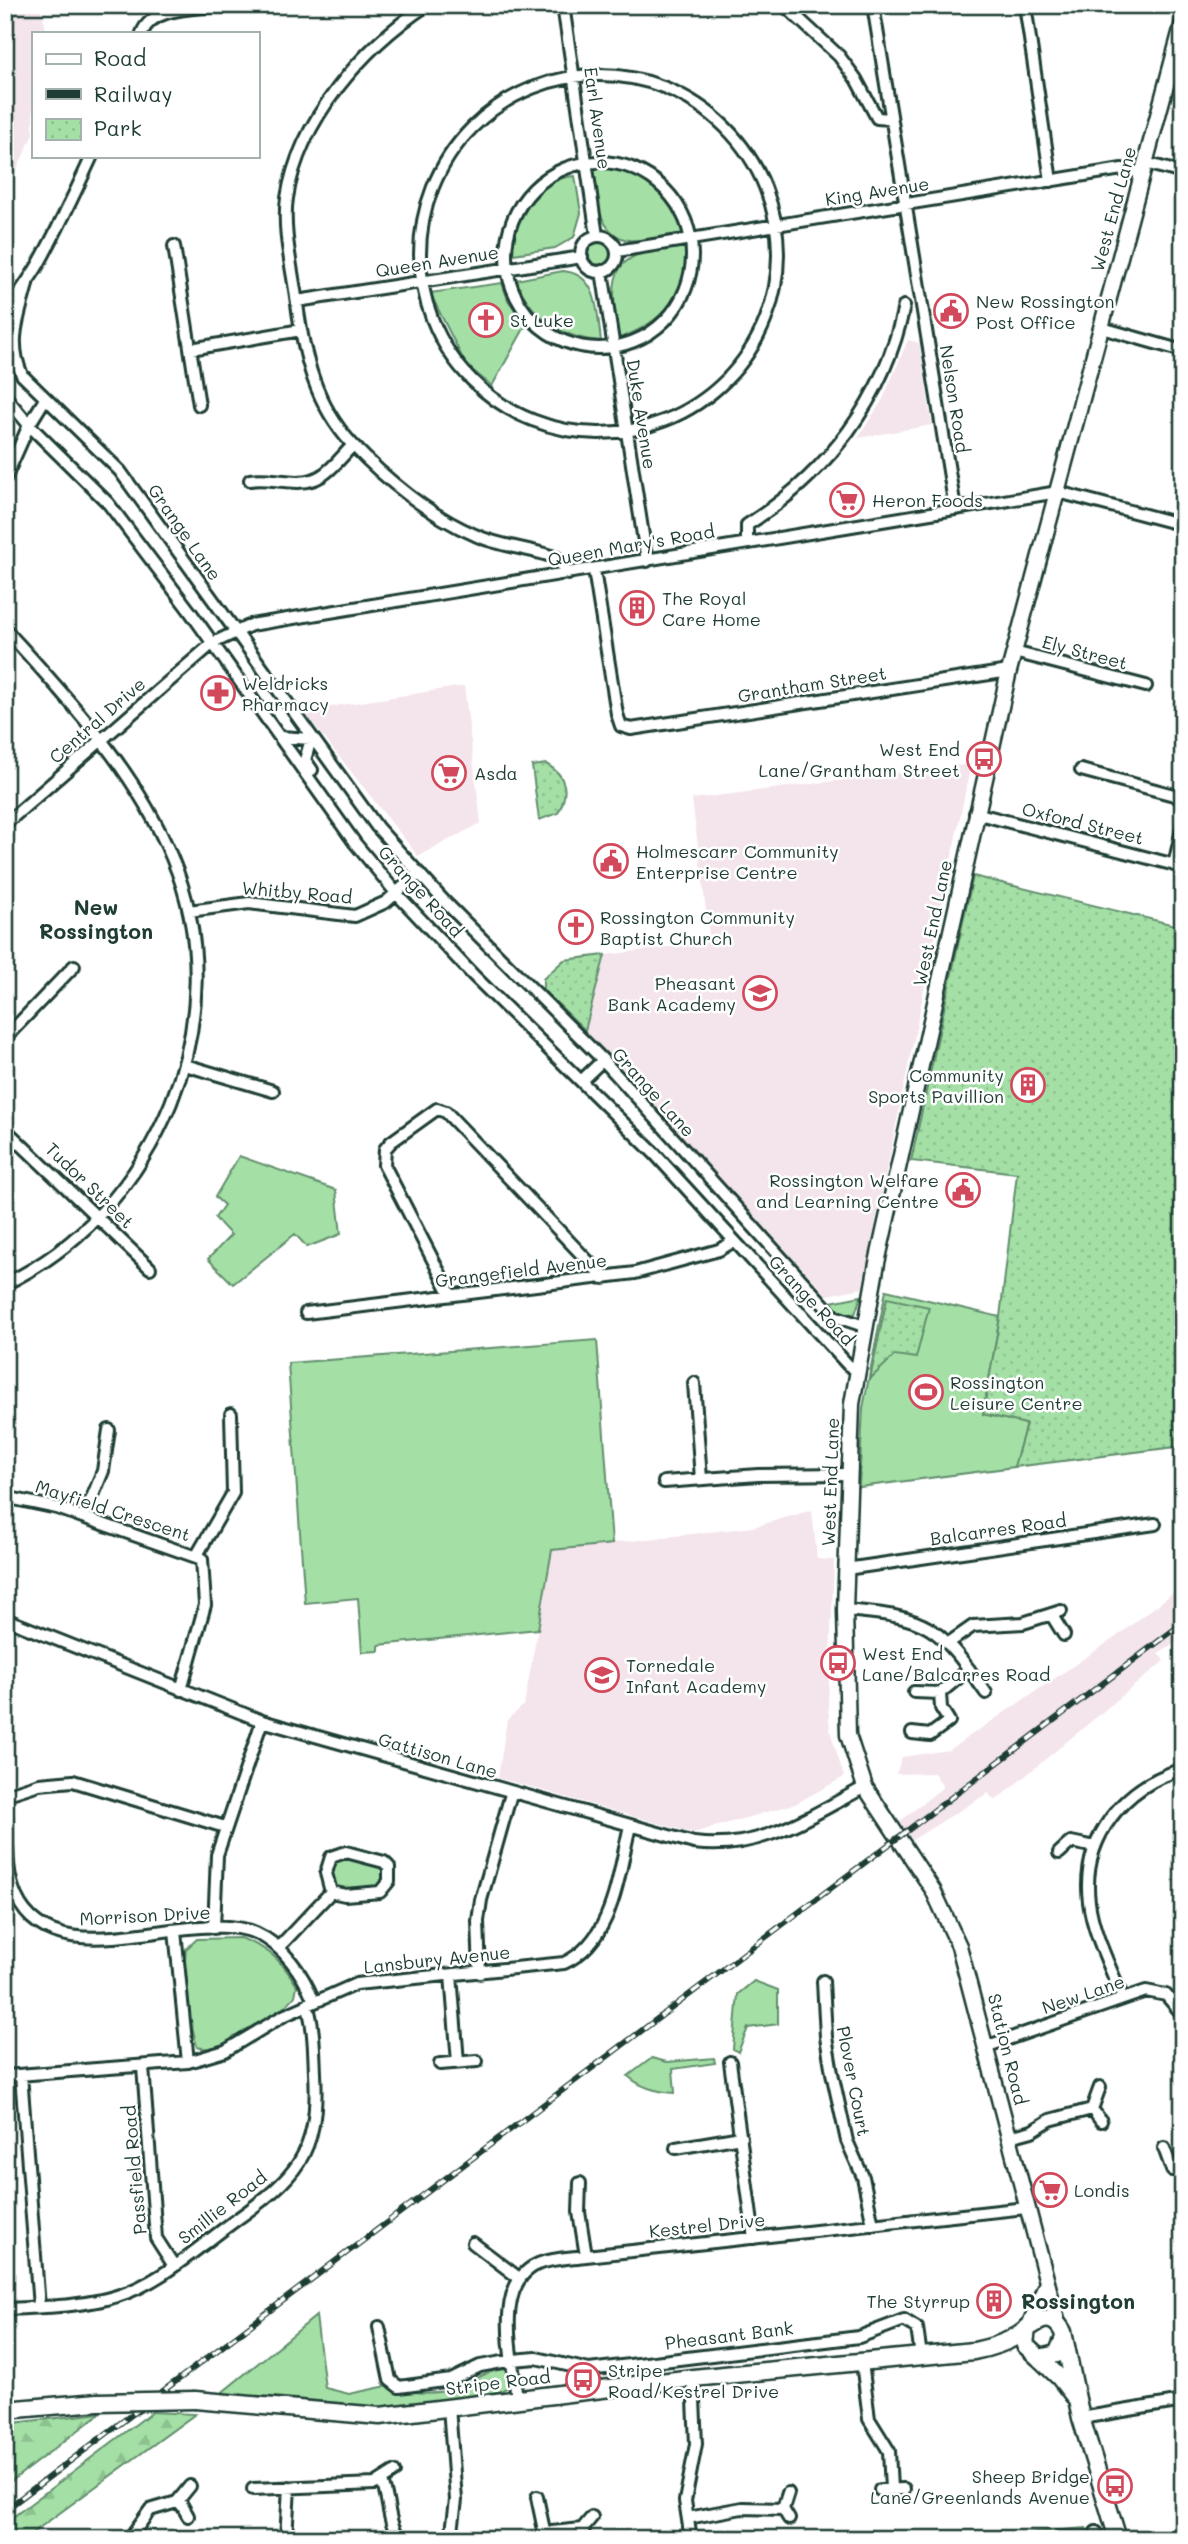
<svg xmlns="http://www.w3.org/2000/svg" width="1188" height="2544" viewBox="0 0 1188 2544" font-family="Mali,sans-serif">
	<style>
		.built { fill: #f4e4ec }
		.grass { fill: #a4e0a6; stroke: #628e6d; stroke-width: 2 }
		.forest { fill: url(#forest-firs); stroke: #628e6d; stroke-width: 2 }
		.cemetery { fill: url(#cemetery-stones); stroke: #628e6d; stroke-width: 2 }
		.park { fill: url(#park-dots); stroke: #628e6d; stroke-width: 2 }
		.lines { fill: none; stroke-linecap: round; stroke-linejoin: round }
		.minor-casing { stroke: #1f3d34; stroke-width: 16 }
		.tertiary-casing { stroke: #1f3d34; stroke-width: 19 }
		.secondary-casing { stroke: #1f3d34; stroke-width: 21 }
		.minor { stroke: #fff; stroke-width: 10 }
		.tertiary { stroke: #fff; stroke-width: 14 }
		.secondary { stroke: #fff; stroke-width: 16 }
		.rail-casing { stroke: #1f3d34; stroke-width: 6 }
		.rail { stroke: #fff; stroke-width: 3.5; stroke-dasharray: 10; stroke-linecap: butt }
		.secondary-bridge-casing { stroke: #1f3d34; stroke-width: 21; stroke-linecap: butt }
		.secondary-bridge { stroke: #fff; stroke-width: 16 }
		.labels { text-anchor: middle; dominant-baseline: central; stroke-width: 5; stroke-linejoin: round; paint-order: stroke }
		.street-label { font-size: 18px; fill: #1f3d34; stroke: #fff }
		.poi-label { font-size: 18px; fill: #1f3d34; stroke: #fff; text-anchor: start }
		.quarter-label { font-size: 21px; font-weight: bold; fill: #1f3d34; stroke: #fff }
	</style>
	<defs>
		<pattern id="forest-firs" width="22" height="20" patternUnits="userSpaceOnUse" patternTransform="scale(1.75)"><rect width="22" height="20" fill="#a4e0a6"/><path d="M5 1l3.5 6h-7zM16 11l3.5 6h-7z" fill="#8dc190"/></pattern>
		<pattern id="cemetery-stones" width="16" height="16" patternUnits="userSpaceOnUse" patternTransform="scale(1.75)"><rect width="16" height="16" fill="#a4e0a6"/><path d="M2 7V4a2 2 0 0 1 4 0v3zM10 15v-3a2 2 0 0 1 4 0v3z" fill="#8dc190"/></pattern>
		<pattern id="park-dots" width="8" height="8" patternUnits="userSpaceOnUse" patternTransform="scale(1.75)"><rect width="8" height="8" fill="#a4e0a6"/><path d="M2 2h.1M6 6h.1" fill="none" stroke="#8dc190" stroke-width="1.8" stroke-linecap="round"/></pattern>
	</defs>
	<rect width="100%" height="100%" fill="#fff"/>
	<filter id="ink" filterUnits="userSpaceOnUse"><feTurbulence type="fractalNoise" baseFrequency=".0143" numOctaves="2"/><feDisplacementMap in="SourceGraphic" scale="14" xChannelSelector="R" yChannelSelector="G"/><feConvolveMatrix kernelMatrix="1 2 1 2 8 2 1 2 1" color-interpolation-filters="sRGB"/></filter>
	<g filter="url(#ink)">
		<path class="built" d="M5,5H40L47,33H33V134L5,196Z
			M908,340L919,343L932,425L858,438L883,399Z
			M464,686L481,823L418,856L303,711Z
			M971,764L862,1288L827,1295L585,1030L605,955L710,942L692,799Z
			M812,1510L817,1559L834,1560L828,1704L830,1731L844,1777L795,1804L693,1833L498,1778L507,1720L524,1705L552,1550L753,1527Z
			M1183,1585V1638L1158,1653L1164,1661L995,1801L988,1793L912,1840L899,1822L943,1787L934,1773L896,1774L902,1757L949,1750L1116,1637Z"/>
		<path class="grass" d="M594,167C638,168 671,190 683,233C666,236 646,242 629,240C598,236 593,192 594,167Z
			M575,176L581,213L574,237L555,248L513,254C508,219 540,178 575,176Z
			M588 253a12 12 0 1 1 24 0a12 12 0 1 1-24 0Z
			M688,245C691,292 661,324 619,338C607,266 612,253 688,245Z
			M563,271C599,274 597,313 601,341C561,338 531,317 516,280Z
			M502,283L508,300L526,325L492,386L466,365L430,293Z
			M239,1156L336,1190L341,1234L307,1247L295,1234L233,1284L208,1259L231,1235L215,1218L224,1205L215,1197Z
			M886,1290L1000,1317L983,1414L1026,1424L1014,1467L859,1487L863,1408Z
			M861,1296L855,1314L839,1313L831,1302Z
			M597,1340L612,1544L552,1550L538,1629L379,1645V1651L362,1652L358,1598L305,1603L288,1363Z
			M337,1853L384,1862L386,1887L331,1892V1857Z
			M240,1938C267,1947 282,1960 297,1986L295,1996C279,2016 222,2055 197,2047L192,2026H189L184,1969L186,1949L197,1939Z
			M754,1981L778,1990V2024L748,2028L738,2052L733,2049L738,1994Z
			M652,2058L667,2062L714,2058L715,2063L673,2069L675,2093C657,2092 641,2088 628,2076Z
			M316,2316L325,2388L349,2394L387,2386C402,2395 442,2394 458,2388C475,2381 486,2370 505,2369L509,2375L508,2387L499,2392L457,2400L381,2409L219,2395Z"/>
		<path class="forest" d="M152,2412L195,2414L24,2539H5V2523Z
			M101,2413L5,2486V2424Z"/>
		<path class="cemetery" d="M1086,2528L1087,2539H950Z"/>
		<path class="park" d="M546,764C567,775 569,793 558,813L539,820L532,766Z
			M973,876L1183,927V1446L1014,1467L1026,1424L983,1414L1000,1317L1017,1173L911,1161Z
			M605,955L585,1030L543,990V979L564,960Z
			M887,1298L929,1307L916,1358L895,1355L870,1379Z"/>
		<g class="lines">
			<g class="minor-casing">
				<path id="minor" d="M427,5C363,47 299,120 287,198C282,231 293,271 297,304C304,356 315,404 352,444C385,479 430,516 475,535C501,547 531,548 557,558L568,574
					M563,5L597,236
					M784,5L839,56L856,79L877,118L891,119
					M873,5L955,508
					M1025,5L1051,181
					M142,33C152,6 196,9 220,5
					M420 254a179 179 0 1 1 358 0a179 179 0 1 1-358 0Z
					M506 255a93 93 0 1 1 186 0a93 93 0 1 1-186 0Z
					M1145,163L1183,173
					M581 254a18 18 0 1 1 36 0a18 18 0 1 1-36 0Z
					M174,246L199,405
					M617,251L1122,169L1142,173
					M602,271L647,561
					M27,284C19,317 7,341 22,375L120,471L377,827L444,901L603,1060L834,1316L864,1326
					M297,301L582,257
					M5,322C12,300 27,284 38,265C58,229 75,193 92,156
					M1102,328L1183,351
					M191,349L301,330
					M5,396L29,425L108,503L189,610L355,843L397,894L473,975L655,1154L848,1365L856,1370
					M5,479L29,425L45,399
					M250,480C273,476 300,489 321,476C333,469 343,455 353,445
					M747,543V525C827,474 885,399 904,306
					M594,570L617,714L621,726L631,729L1009,671
					M5,629C69,700 135,769 172,858C239,1017 158,1210 5,1284
					M1014,652L1146,686
					M280,737L311,739L305,760L312,770
					M1081,770L1174,795L1181,799L1183,806
					M975,813L1183,867
					M5,824L213,643L251,625L1058,492L1183,525
					M1174,865L1183,825
					M189,911L249,903L355,916L386,902L419,873
					M5,1038L74,966
					M185,1065L273,1091
					M582,1080L603,1060
					M5,1129L150,1268
					M451,1295L384,1165L385,1149L391,1142L437,1109L446,1112L604,1278
					M306,1313L635,1273L719,1250L734,1241
					M694,1383L701,1479
					M664,1482L758,1475L849,1474
					M5,1497L57,1508L202,1559L205,1605L181,1690
					M84,1517L103,1471L109,1430
					M197,1555L233,1493L231,1414
					M846,1569L1155,1524
					M845,1610C930,1617 938,1625 986,1693
					M1051,1614L1064,1635
					M5,1619L262,1721L694,1843C759,1852 810,1816 865,1787
					M950,1642L973,1626L1023,1623L1061,1611
					M940,1693L969,1669
					M912,1733L930,1735L949,1721L941,1708L940,1693L914,1692
					M5,1795L39,1784L73,1781L225,1827
					M5,1801C9,1831 3,1868 16,1896C54,1981 190,1905 256,1933C283,1945 303,1974 314,2001
					M1059,1853L1071,1842L1095,1847
					M214,1928L217,1855L262,1721
					M175,1931L188,2062
					M279,1947L331,1892L326,1873L331,1857L346,1852L384,1862L389,1867V1881L380,1892L345,1895L331,1892
					M480,1973L478,1921L481,1900L511,1794
					M451,1975L458,2062
					M823,1981L826,2037L832,2073L847,2141L863,2177L873,2225
					M1123,1999C1111,1968 1093,1934 1089,1902C1081,1838 1124,1786 1183,1769
					M988,2046L1146,1991L1166,1995L1183,2015
					M730,2062L754,2238
					M440,2064L477,2061
					M143,2067L156,2238L174,2266
					M21,2075L39,2307
					M5,2076L188,2062L225,2051L283,2016L356,1984L564,1963C614,1940 618,1874 630,1826
					M1092,2109L1100,2087
					M1010,2137L1032,2131L1050,2120L1092,2109L1101,2121
					M676,2148L741,2137
					M1164,2148L1172,2170L1183,2169
					M580,2183L579,2212L586,2256
					M473,2243L519,2278
					M5,2309C42,2307 82,2307 117,2296C153,2285 183,2260 212,2238C282,2184 321,2171 315,2073C314,2050 314,2026 307,2004
					M379,2327L390,2380L399,2387L451,2380L480,2366L513,2360L536,2358L589,2370L859,2337L904,2320L917,2328L921,2356
					M862,2362L869,2419L889,2451L891,2489
					M517,2399C513,2359 492,2284 538,2264C553,2258 571,2258 586,2256L1026,2208
					M449,2407L456,2500L451,2539
					M1081,2418L1183,2401
					M382,2482C390,2501 387,2524 401,2539
					M253,2489L375,2484L394,2472
					M880,2490L904,2489
					M788,2493L783,2509L789,2519
					M537,2497L545,2535
					M179,2500L188,2516
					M688,2518L742,2508L783,2509
					M1096,2532L1098,2539
					M115,2539H122
					M129,2539L150,2510L177,2502L190,2486
					M286,2539L289,2487
					M540,2539L552,2532L582,2529
					M586,2539L582,2529L592,2517
					M691,2539L685,2501L696,2444L693,2378"/>
			</g>
			<g class="tertiary-casing">
				<path id="tertiary" d="M1058,2324L959,1946L933,1890L865,1787L848,1735L845,1610L852,1404L877,1263L1009,671L1183,22
					M1029,2326L1046,2285"/>
			</g>
			<g class="secondary-casing">
				<path id="secondary" d="M1027,2328L1025,2345L1039,2358L1057,2354L1064,2338
					M1039,2358L1060,2378L1074,2396
					M195,2400L380,2416L693,2378L974,2351C989,2348 1003,2344 1017,2336C1032,2327 1050,2306 1063,2332L1081,2418L1118,2539
					M5,2410L98,2402"/>
			</g>
			<use href="#minor" class="minor"/>
			<use href="#tertiary" class="tertiary"/>
			<use href="#secondary" class="secondary"/>
			<g class="rail-casing">
				<path id="rail" d="M5,2510L1183,1623"/>
			</g>
			<use href="#rail" class="rail"/>
			<g class="secondary-bridge-casing">
				<path id="secondary-bridge" d="M98,2402L195,2400"/>
			</g>
			<use href="#secondary-bridge" class="secondary-bridge"/>
		</g>
	</g>
	<defs>
		<g id="civic-ring" transform="scale(1.75)"><circle r="9.5" fill="#fff" stroke="#d1495b" stroke-width="1.5"/><path d="M-.6-6.5H3V-4.5H.6V-3L4-1V1h2V6H-6V1h2V-1L-.6-3ZM-1.2 2.5V6h2.4V2.5Z" fill="#d1495b"/></g>
		<g id="church-ring" transform="scale(1.75)"><circle r="9.5" fill="#fff" stroke="#d1495b" stroke-width="1.5"/><path d="M-1.2-6h2.4v3.5h3.3v2.4h-3.3V6h-2.4V-.1h-3.3v-2.4h3.3Z" fill="#d1495b"/></g>
		<g id="supermarket-ring" transform="scale(1.75)"><circle r="9.5" fill="#fff" stroke="#d1495b" stroke-width="1.5"/><path d="M-6-5.5h2.5l.6 2H6L4.5 2H-2.5L-4.4-4H-6ZM-1.5 3.2a1.3 1.3 0 1 0 .1 0ZM3 3.2a1.3 1.3 0 1 0 .1 0Z" fill="#d1495b"/></g>
		<g id="building-ring" transform="scale(1.75)"><circle r="9.5" fill="#fff" stroke="#d1495b" stroke-width="1.5"/><path d="M-4-6H4V6H1V3H-1V6H-4ZM-2.5-4.3h1.7v1.8h-1.7ZM.8-4.3h1.7v1.8H.8ZM-2.5-1h1.7V.8h-1.7ZM.8-1h1.7V.8H.8Z" fill="#d1495b"/></g>
		<g id="pharmacy-ring" transform="scale(1.75)"><circle r="9.5" fill="#fff" stroke="#d1495b" stroke-width="1.5"/><path d="M-2-6h4v4h4v4h-4v4h-4v-4h-4v-4h4Z" fill="#d1495b"/></g>
		<g id="bus-ring" transform="scale(1.75)"><circle r="9.5" fill="#fff" stroke="#d1495b" stroke-width="1.5"/><path d="M-5-6H5V4H4V6H2V4H-2V6H-4V4H-5ZM-3.5-4V0h7V-4ZM-3.5 1.2v1.5H-2V1.2ZM2 1.2v1.5H3.5V1.2Z" fill="#d1495b"/></g>
		<g id="school-ring" transform="scale(1.75)"><circle r="9.5" fill="#fff" stroke="#d1495b" stroke-width="1.5"/><path d="M0-5L7-2L0 1L-7-2ZM-4 1L0 2.5L4 1V4Q0 6-4 4Z" fill="#d1495b"/></g>
		<g id="stadium-ring" transform="scale(1.75)"><circle r="9.5" fill="#fff" stroke="#d1495b" stroke-width="1.5"/><path d="M0-5a6.5 5 0 1 0 0 10a6.5 5 0 1 0 0-10ZM-3.5-1.8h7v3.6h-7Z" fill="#d1495b"/></g>
	</defs>
	<g fill-rule="evenodd">
		<use href="#civic-ring" x="951" y="311"/>
		<use href="#church-ring" x="486" y="320"/>
		<use href="#supermarket-ring" x="847" y="500"/>
		<use href="#building-ring" x="637" y="608"/>
		<use href="#pharmacy-ring" x="218" y="693"/>
		<use href="#bus-ring" x="984" y="759"/>
		<use href="#supermarket-ring" x="449" y="773"/>
		<use href="#civic-ring" x="611" y="861"/>
		<use href="#church-ring" x="576" y="927"/>
		<use href="#school-ring" x="760" y="993"/>
		<use href="#building-ring" x="1028" y="1085"/>
		<use href="#civic-ring" x="963" y="1190"/>
		<use href="#stadium-ring" x="926" y="1392"/>
		<use href="#bus-ring" x="838" y="1663"/>
		<use href="#school-ring" x="602" y="1675"/>
		<use href="#supermarket-ring" x="1050" y="2190"/>
		<use href="#building-ring" x="994" y="2301"/>
		<use href="#bus-ring" x="583" y="2380"/>
		<use href="#bus-ring" x="1115" y="2486"/>
	</g>
	<g class="labels">
		<g class="street-label">
			<text transform="translate(598 118) rotate(82)">Earl Avenue</text>
			<text transform="translate(877 191) rotate(-9)">King Avenue</text>
			<text transform="translate(1113 209) rotate(-75)">West End Lane</text>
			<text transform="translate(437 261) rotate(-9)">Queen Avenue</text>
			<text transform="translate(955 399) rotate(81)">Nelson Road</text>
			<text transform="translate(642 414) rotate(81)">Duke Avenue</text>
			<text transform="translate(185 532) rotate(55)">Grange Lane</text>
			<text transform="translate(631 545) rotate(-10)">Queen Mary's Road</text>
			<text transform="translate(1085 652) rotate(15)">Ely Street</text>
			<text transform="translate(812 684) rotate(-9)">Grantham Street</text>
			<text transform="translate(97 720) rotate(-41)">Central Drive</text>
			<text transform="translate(1083 823) rotate(14)">Oxford Street</text>
			<text transform="translate(421 891) rotate(48)">Grange Road</text>
			<text transform="translate(297 892) rotate(5)">Whitby Road</text>
			<text transform="translate(932 923) rotate(-78)">West End Lane</text>
			<text transform="translate(654 1092) rotate(48)">Grange Lane</text>
			<text transform="translate(90 1185) rotate(44)">Tudor Street</text>
			<text transform="translate(521 1270) rotate(-7)">Grangefield Avenue</text>
			<text transform="translate(812 1300) rotate(47)">Grange Road</text>
			<text transform="translate(830 1482) rotate(-88)">West End Lane</text>
			<text transform="translate(113 1510) rotate(18)">Mayfield Crescent</text>
			<text transform="translate(998 1529) rotate(-8)">Balcarres Road</text>
			<text transform="translate(438 1755) rotate(16)">Gattison Lane</text>
			<text transform="translate(145 1915) rotate(-3)">Morrison Drive</text>
			<text transform="translate(437 1959) rotate(-6)">Lansbury Avenue</text>
			<text transform="translate(1083 1994) rotate(-19)">New Lane</text>
			<text transform="translate(1008 2049) rotate(76)">Station Road</text>
			<text transform="translate(854 2081) rotate(79)">Plover Court</text>
			<text transform="translate(134 2170) rotate(-95)">Passfield Road</text>
			<text transform="translate(222 2207) rotate(-38)">Smillie Road</text>
			<text transform="translate(707 2225) rotate(-6)">Kestrel Drive</text>
			<text transform="translate(729 2335) rotate(-7)">Pheasant Bank</text>
			<text transform="translate(498 2382) rotate(-7)">Stripe Road</text>
		</g>
		<g class="poi-label">
			<text x="976" y="301">New Rossington<tspan x="976" dy="21">Post Office</tspan></text>
			<text x="510" y="320">St Luke</text>
			<text x="872" y="500">Heron Foods</text>
			<text x="662" y="598">The Royal<tspan x="662" dy="21">Care Home</tspan></text>
			<text x="242" y="683">Weldricks<tspan x="242" dy="21">Pharmacy</tspan></text>
			<text x="960" y="749" text-anchor="end">West End<tspan x="960" dy="21">Lane/Grantham Street</tspan></text>
			<text x="474" y="773">Asda</text>
			<text x="636" y="851">Holmescarr Community<tspan x="636" dy="21">Enterprise Centre</tspan></text>
			<text x="600" y="917">Rossington Community<tspan x="600" dy="21">Baptist Church</tspan></text>
			<text x="736" y="983" text-anchor="end">Pheasant<tspan x="736" dy="21">Bank Academy</tspan></text>
			<text x="1004" y="1075" text-anchor="end">Community<tspan x="1004" dy="21">Sports Pavillion</tspan></text>
			<text x="939" y="1180" text-anchor="end">Rossington Welfare<tspan x="939" dy="21">and Learning Centre</tspan></text>
			<text x="950" y="1382">Rossington<tspan x="950" dy="21">Leisure Centre</tspan></text>
			<text x="862" y="1653">West End<tspan x="862" dy="21">Lane/Balcarres Road</tspan></text>
			<text x="626" y="1665">Tornedale<tspan x="626" dy="21">Infant Academy</tspan></text>
			<text x="1074" y="2190">Londis</text>
			<text x="970" y="2301" text-anchor="end">The Styrrup</text>
			<text x="608" y="2370">Stripe<tspan x="608" dy="21">Road/Kestrel Drive</tspan></text>
			<text x="1090" y="2476" text-anchor="end">Sheep Bridge<tspan x="1090" dy="21">Lane/Greenlands Avenue</tspan></text>
		</g>
		<g class="quarter-label">
			<text x="96" y="906">New<tspan x="96" dy="24">Rossington</tspan></text>
			<text x="1078" y="2300">Rossington</text>
		</g>
	</g>
	<rect width="1188" height="2544" fill="none" stroke="#fff" stroke-width="28"/>
	<rect x="14" y="14" width="1160" height="2516" fill="none" stroke="#1f3d34" stroke-width="2.5" filter="url(#ink)"/>
	<rect x="32" y="32" width="228" height="126" fill="#ffffff" stroke="#a5b1ae" stroke-width="2"/>
	<rect x="46" y="54" width="35" height="10" fill="#ffffff" stroke="#a5b1ae" stroke-width="2"/>
	<text x="94" y="66" font-size="21" fill="#1f3d34">Road</text>
	<rect x="46" y="89" width="35" height="10" fill="#1f3d34" stroke="#a5b1ae" stroke-width="2"/>
	<text x="94" y="102" font-size="21" fill="#1f3d34">Railway</text>
	<rect x="46" y="119" width="35" height="21" fill="url(#park-dots)" stroke="#a5b1ae" stroke-width="2"/>
	<text x="94" y="136" font-size="21" fill="#1f3d34">Park</text>
</svg>
